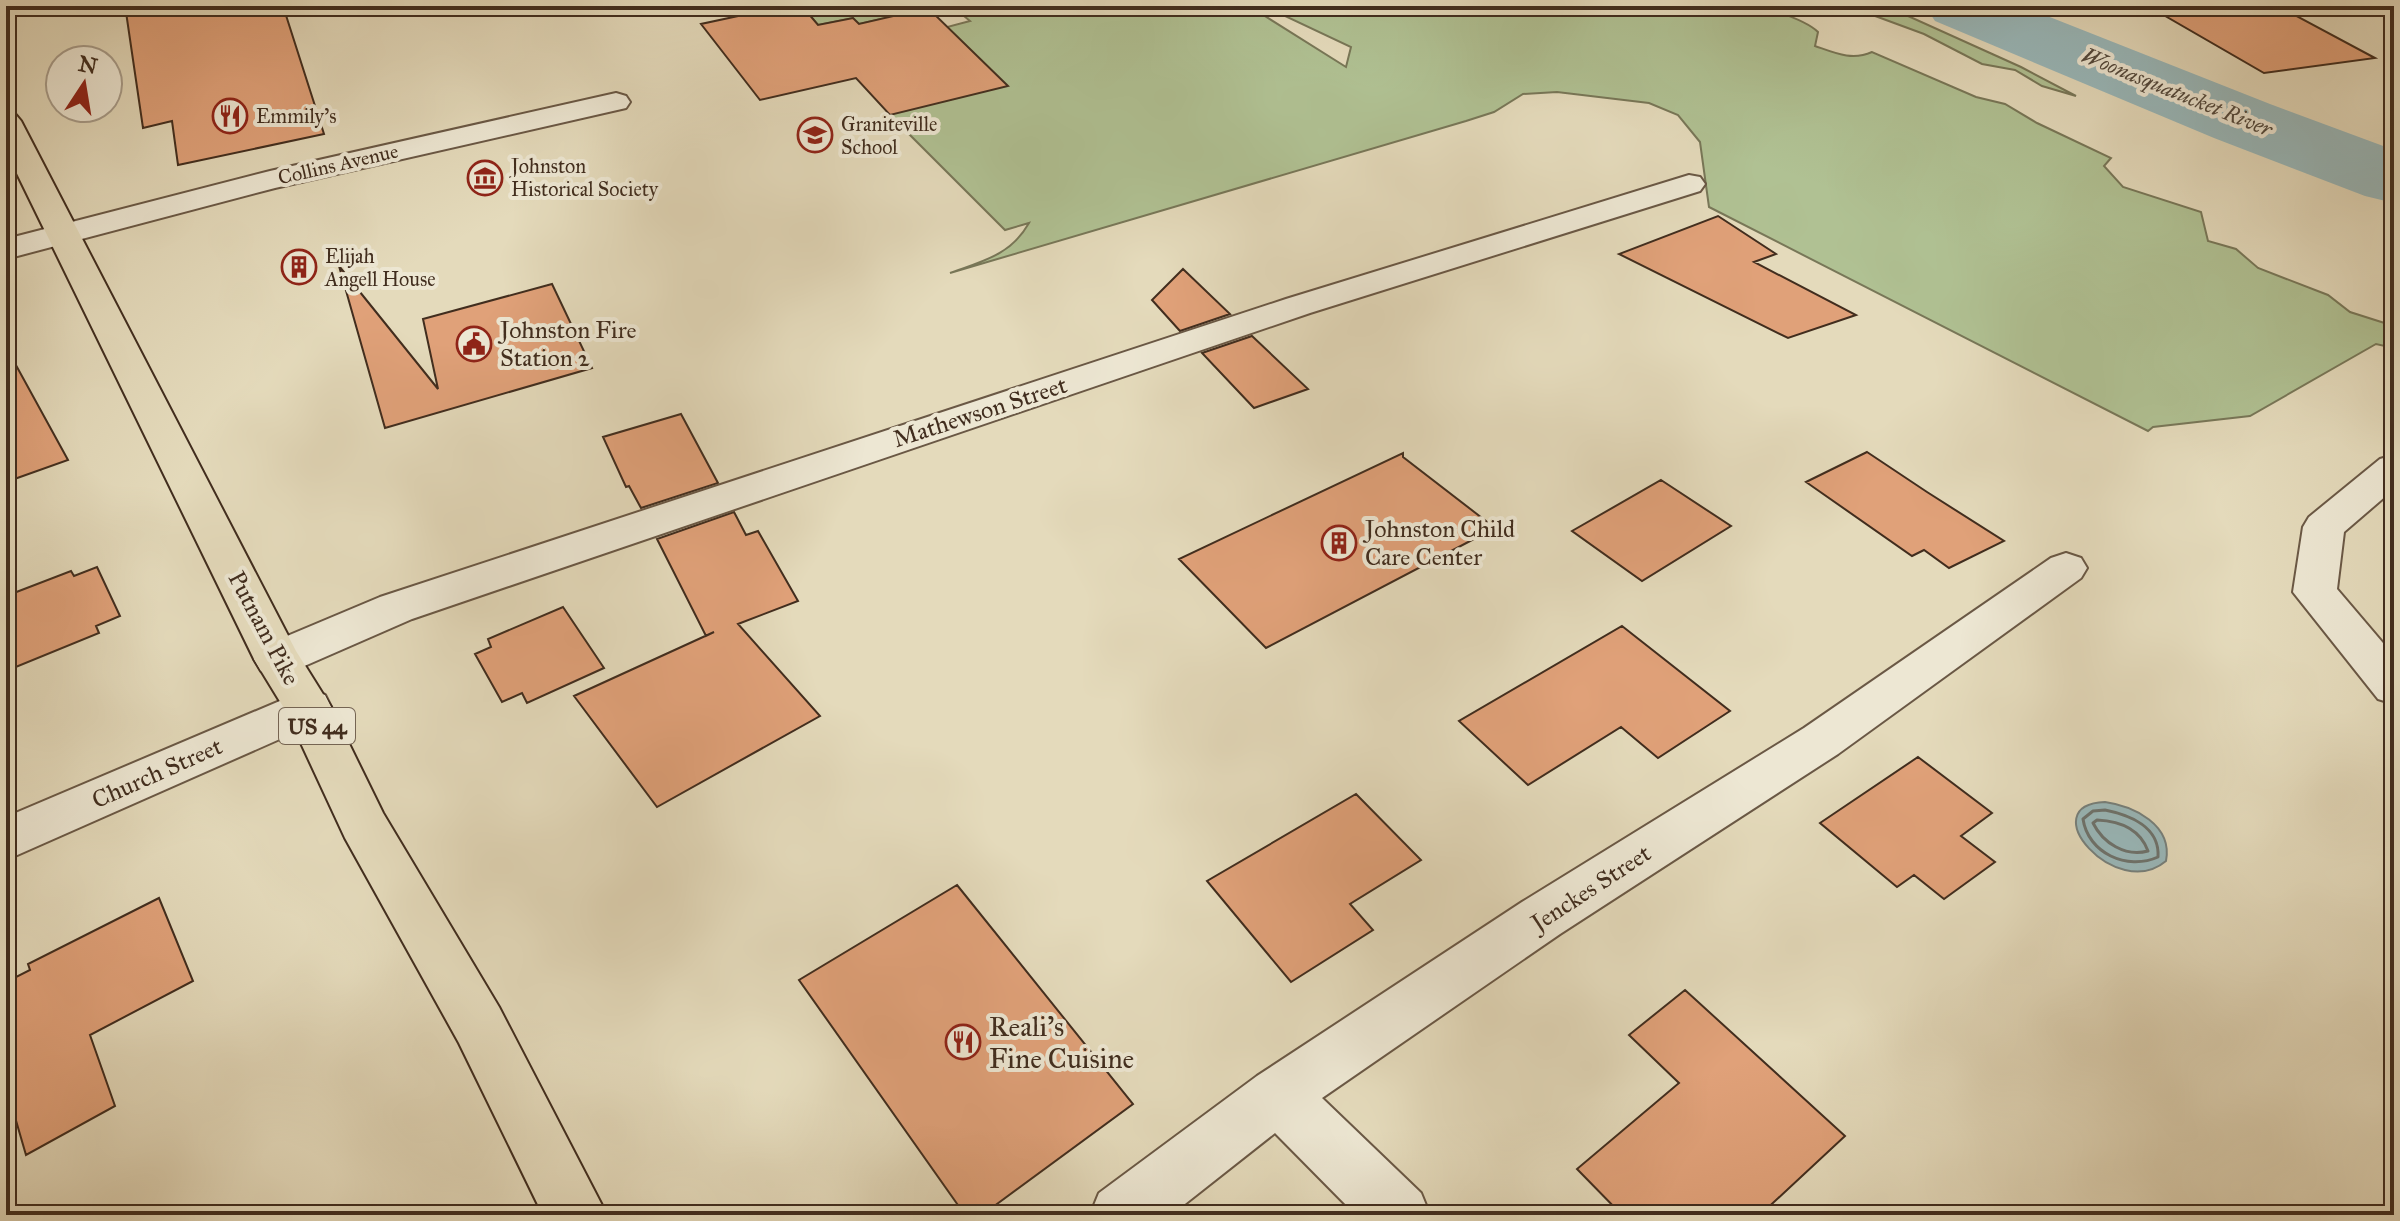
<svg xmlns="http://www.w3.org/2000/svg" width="2400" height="1221" viewBox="0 0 2400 1221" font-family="'IM FELL Great Primer',serif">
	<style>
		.green { fill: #b0c193; stroke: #787758; stroke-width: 2 }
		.water { fill: #99b8ba; stroke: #76807c; stroke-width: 2 }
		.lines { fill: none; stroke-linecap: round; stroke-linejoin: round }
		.shore { stroke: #6d726c; stroke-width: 3 }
		.river { fill: #99b8ba; fill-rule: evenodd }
		.building { fill: #e0a179; stroke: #412d1e; stroke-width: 2 }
		.minor-casing { stroke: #6a5845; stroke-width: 4 }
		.major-casing { stroke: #412d1e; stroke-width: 4 }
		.minor { fill: #ede7d3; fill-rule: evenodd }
		.major { fill: #e4dabb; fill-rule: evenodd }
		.labels { text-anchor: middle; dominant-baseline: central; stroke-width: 8; stroke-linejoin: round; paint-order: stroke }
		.far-poi-label { font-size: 20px; fill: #412d1e; stroke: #ede7d3; text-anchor: start }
		.far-street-label { font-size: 20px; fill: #412d1e; stroke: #ede7d3 }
		.far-water-label { font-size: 22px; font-style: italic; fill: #53493d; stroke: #ede7d3 }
		.shield { fill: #ede7d3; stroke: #756554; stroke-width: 2 }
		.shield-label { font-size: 22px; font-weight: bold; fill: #412d1e }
		.poi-label { font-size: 24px; fill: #412d1e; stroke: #ede7d3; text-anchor: start }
		.street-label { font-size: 24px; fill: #412d1e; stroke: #ede7d3 }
		.near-poi-label { font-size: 28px; fill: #412d1e; stroke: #ede7d3; text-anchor: start }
	</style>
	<rect width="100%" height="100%" fill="#e4dabb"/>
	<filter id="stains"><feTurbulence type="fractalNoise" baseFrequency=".0025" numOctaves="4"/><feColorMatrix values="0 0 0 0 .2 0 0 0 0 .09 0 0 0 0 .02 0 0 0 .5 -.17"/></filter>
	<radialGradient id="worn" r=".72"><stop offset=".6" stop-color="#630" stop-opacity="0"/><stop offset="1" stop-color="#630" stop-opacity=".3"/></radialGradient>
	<path class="green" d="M802,6H939L859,24L853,18L818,25Z
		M952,6H1249L1346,67L1351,47L1264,6H1759C1776,11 1807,21 1818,32L1815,46C1835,53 1852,61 1872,52L1976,97L2005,104L2037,123L2111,158L2104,166L2123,187L2201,212L2208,241L2236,249L2258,268L2328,295L2350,312L2394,326V348L2376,344L2250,416L2153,427L2148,431L1709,207L1700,142L1678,115L1649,103L1557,92L1523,94L1494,112L1466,121L950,273C983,261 1011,255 1029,223L1005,230L890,115L947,27L970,21Z
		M1848,6H1886L2021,67L2076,96L2042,86L2015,70L1982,64L1924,34Z"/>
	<path class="water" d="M2105,802C2134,806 2173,825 2166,861C2116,903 2031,805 2105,802Z"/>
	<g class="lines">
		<path class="shore" d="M2105,810C2130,815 2160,827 2158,857C2127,871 2088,853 2083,819L2093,811Z
			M2097,820C2119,821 2140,829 2148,851C2125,857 2103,843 2093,823Z"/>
		<path class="river" d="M1925,6H2022L2270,104L2394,150V203L2365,196L2214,138L1935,21Z"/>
	</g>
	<path class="building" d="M167,6H283L324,134L178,165L172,121L143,128L126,12Z
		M785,6H802L818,25L853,18L859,24L928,8L1008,86L890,115L856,78L760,100L701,24Z
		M2148,6H2278L2375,58L2264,73Z
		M1718,216L1776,254L1754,262L1856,315L1788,338L1619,254Z
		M339,266L438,389L423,319L552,284L592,368L385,428Z
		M1183,269L1230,314L1180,331L1152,300Z
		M1252,336L1308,389L1254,408L1202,353Z
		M6,347L68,460L6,482Z
		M681,414L718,483L641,508L629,486L626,487L603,437Z
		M1867,452L1927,492L2004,541L1949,568L1924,550L1912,556L1806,482Z
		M1403,453V457L1495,528L1266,648L1179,559Z
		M1661,480L1731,526L1642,581L1572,531Z
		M734,512L746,535L758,531L798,601L738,624L820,716L657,807L574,696L714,632L706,636L657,539Z
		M97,567L120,616L96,626L99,633L6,671V596L71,571L74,576Z
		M563,607L604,668L527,703L522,693L502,702L475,654L491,647L488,639Z
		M1622,626L1730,711L1658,758L1621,727L1528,785L1459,721Z
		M1918,757L1992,813L1961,836L1995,862L1944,899L1914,875L1897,887L1820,823Z
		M1356,794L1421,860L1350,904L1373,930L1291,982L1207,881Z
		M957,885L1133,1104L982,1215H965L799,980Z
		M159,898L193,981L90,1035L115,1106L26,1155L6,1086V982L30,970L28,964Z
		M1685,990L1845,1136L1760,1215H1622L1577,1169L1679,1083L1629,1035Z"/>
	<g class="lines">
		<g class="minor-casing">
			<path id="minor" d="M6,6H23L19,11L6,15Z
				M616,93L626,96L630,102L626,108L275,188L6,259V239L270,171Z
				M1689,175L1700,177L1705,184L1700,191L1310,313L412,619L293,671L277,676L261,671L254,659L261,647L380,597L1286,299Z
				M2394,455V489L2344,532L2337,589L2394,656V704L2378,699L2293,592L2303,527L2309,517L2380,459Z
				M2066,553L2081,558L2087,568L2081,578L1838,754L1560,934L1322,1098L1421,1193L1430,1215H1356L1275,1133L1171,1215H1090L1099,1193L1257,1076L1522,902L1804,728L2051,558Z
				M308,689L325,695L331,707L325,719L6,860V817Z"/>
		</g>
		<g class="major-casing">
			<path id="major" d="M6,112L16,115L21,121L296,651L331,707L383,813L499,1007L607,1215H543L459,1043L345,838L287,713L254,659L6,151Z"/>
		</g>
		<use href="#minor" class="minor"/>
		<use href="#major" class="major"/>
	</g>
	<defs>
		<g id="restaurant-ring" transform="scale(1.8)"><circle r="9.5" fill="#ede7d3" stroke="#8f2418" stroke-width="1.5"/><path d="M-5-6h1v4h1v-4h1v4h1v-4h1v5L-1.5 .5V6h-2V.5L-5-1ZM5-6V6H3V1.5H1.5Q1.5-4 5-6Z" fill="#8f2418"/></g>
		<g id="school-ring" transform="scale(1.8)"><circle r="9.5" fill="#ede7d3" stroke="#8f2418" stroke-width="1.5"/><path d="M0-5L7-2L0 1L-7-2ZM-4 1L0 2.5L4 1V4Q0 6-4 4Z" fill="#8f2418"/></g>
		<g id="museum-ring" transform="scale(1.8)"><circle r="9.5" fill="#ede7d3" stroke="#8f2418" stroke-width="1.5"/><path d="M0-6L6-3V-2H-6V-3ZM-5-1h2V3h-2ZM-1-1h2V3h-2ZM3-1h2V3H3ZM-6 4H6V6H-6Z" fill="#8f2418"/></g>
		<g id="building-ring" transform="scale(1.8)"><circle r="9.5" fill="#ede7d3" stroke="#8f2418" stroke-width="1.5"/><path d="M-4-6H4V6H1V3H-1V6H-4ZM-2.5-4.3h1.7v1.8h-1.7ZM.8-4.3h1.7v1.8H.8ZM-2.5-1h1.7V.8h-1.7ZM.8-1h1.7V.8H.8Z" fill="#8f2418"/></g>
		<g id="civic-ring" transform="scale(1.8)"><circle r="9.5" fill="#ede7d3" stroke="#8f2418" stroke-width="1.5"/><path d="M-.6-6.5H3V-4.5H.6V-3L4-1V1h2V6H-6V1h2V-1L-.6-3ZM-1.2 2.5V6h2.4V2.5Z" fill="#8f2418"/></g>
	</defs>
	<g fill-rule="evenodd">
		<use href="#restaurant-ring" x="230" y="116"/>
		<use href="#school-ring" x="815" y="135"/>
		<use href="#museum-ring" x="485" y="178"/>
		<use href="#building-ring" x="299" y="267"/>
		<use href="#civic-ring" x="474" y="344"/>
		<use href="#building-ring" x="1339" y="543"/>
		<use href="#restaurant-ring" x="963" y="1042"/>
	</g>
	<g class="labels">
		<g class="far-poi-label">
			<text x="256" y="116">Emmily's</text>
			<text x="841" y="124">Graniteville<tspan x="841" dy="23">School</tspan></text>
			<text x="511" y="166">Johnston<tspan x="511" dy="23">Historical Society</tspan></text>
			<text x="325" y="256">Elijah<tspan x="325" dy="23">Angell House</tspan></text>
		</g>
		<g class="far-street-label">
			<text transform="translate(338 164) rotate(-13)">Collins Avenue</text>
		</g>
		<g class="far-water-label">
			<text transform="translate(2177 92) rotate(22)">Woonasquatucket River</text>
		</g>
		<rect class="shield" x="279" y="708" width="76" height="36" rx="6"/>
		<g class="shield-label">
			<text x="317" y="726">US 44</text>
		</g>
		<g class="poi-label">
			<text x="500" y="330">Johnston Fire<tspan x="500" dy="28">Station 2</tspan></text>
			<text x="1365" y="529">Johnston Child<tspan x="1365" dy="28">Care Center</tspan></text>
		</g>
		<g class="street-label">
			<text transform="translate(980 412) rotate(-18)">Mathewson Street</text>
			<text transform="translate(264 628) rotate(62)">Putnam Pike</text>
			<text transform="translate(157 773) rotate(-24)">Church Street</text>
			<text transform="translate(1591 888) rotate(-33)">Jenckes Street</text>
		</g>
		<g class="near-poi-label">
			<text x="989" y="1026">Reali's<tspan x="989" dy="32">Fine Cuisine</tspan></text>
		</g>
	</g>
	<rect width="2400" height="1221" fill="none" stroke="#e4dabb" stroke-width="32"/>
	<rect x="8" y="8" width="2384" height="1205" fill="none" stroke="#412d1e" stroke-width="4"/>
	<rect x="16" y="16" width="2368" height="1189" fill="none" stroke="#412d1e" stroke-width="2"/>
	<g transform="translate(84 84) rotate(12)"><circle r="38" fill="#ede7d3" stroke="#a89d8b" stroke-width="2"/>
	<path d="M0-6L14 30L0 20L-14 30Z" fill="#8f2418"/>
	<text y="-12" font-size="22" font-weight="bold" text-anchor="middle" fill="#412d1e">N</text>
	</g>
	<rect width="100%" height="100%" filter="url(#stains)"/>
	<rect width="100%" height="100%" fill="url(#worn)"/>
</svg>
